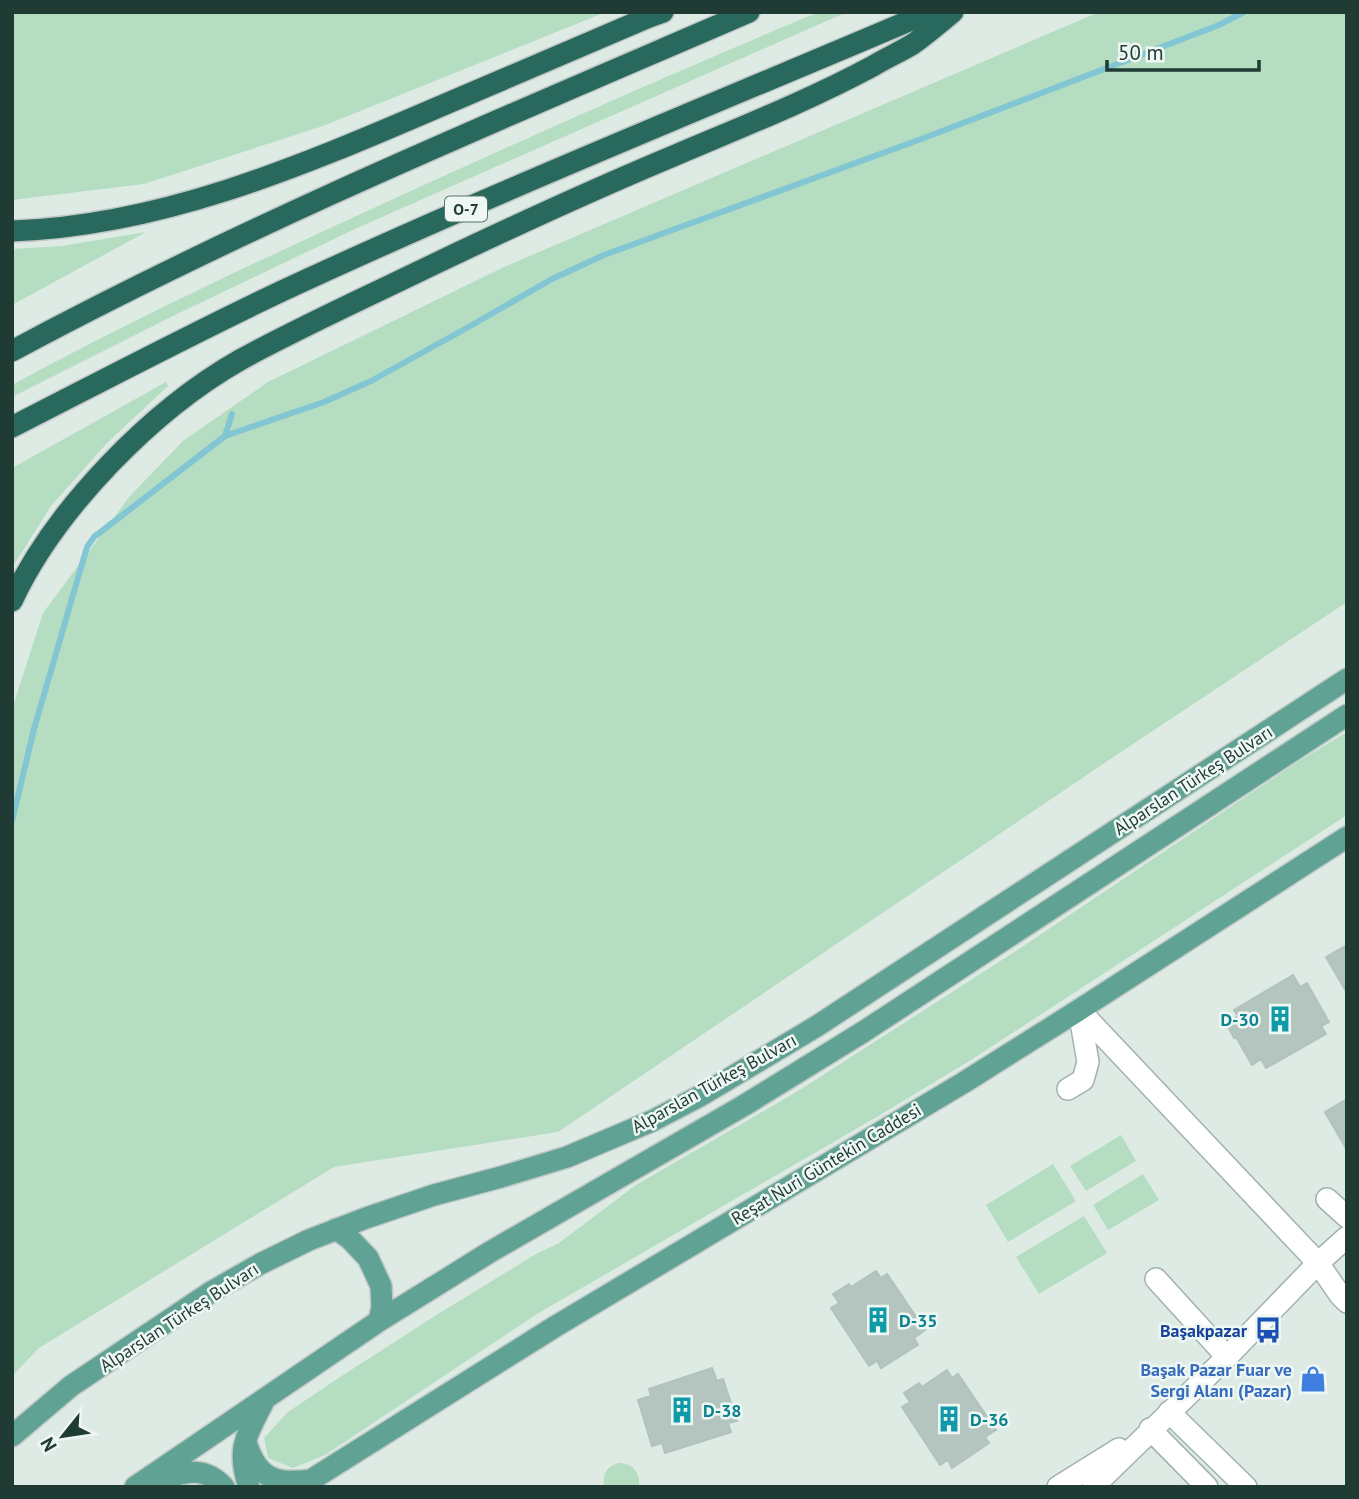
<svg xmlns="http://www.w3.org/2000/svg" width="1359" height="1499" viewBox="0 0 1359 1499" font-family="'PT Sans',sans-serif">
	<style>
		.green { fill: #b5ddc1 }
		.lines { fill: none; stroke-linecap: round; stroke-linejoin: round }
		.stream { stroke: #82c5d3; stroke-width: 6 }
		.building { fill: #b3c5be; stroke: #b0c4bc; stroke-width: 2 }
		.minor-casing { stroke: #a1b3ac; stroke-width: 24 }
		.major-casing { stroke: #c0c8c6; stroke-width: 24 }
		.highway-casing { stroke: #c0c8c6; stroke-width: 24 }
		.minor { stroke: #fff; stroke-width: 21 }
		.major { stroke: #60a293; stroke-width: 21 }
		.highway { stroke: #29685c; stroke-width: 21 }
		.labels { text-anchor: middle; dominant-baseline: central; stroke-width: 5; stroke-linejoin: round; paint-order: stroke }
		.shield { fill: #eef7f3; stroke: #5d736d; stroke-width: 2 }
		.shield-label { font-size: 16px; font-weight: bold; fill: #1f3b34 }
		.street-label { font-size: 18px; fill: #1f3b34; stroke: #eef7f3 }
		.culture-label { font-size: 18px; font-weight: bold; fill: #0d838f; stroke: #eef7f3; text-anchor: start }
		.transit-label { font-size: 18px; font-weight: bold; fill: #164399; stroke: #eef7f3; text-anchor: end }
		.shop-label { font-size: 18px; font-weight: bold; fill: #366cbe; stroke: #eef7f3; text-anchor: end }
	</style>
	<rect width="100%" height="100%" fill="#deebe5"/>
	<path class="green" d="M12,12H606L323,126L144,184L12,200Z
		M819,12H847L357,228L177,314L12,397V385C139,316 271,255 402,195C540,132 679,70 819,12Z
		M1099,12H1347V602L1112,758L558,1132L334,1167L39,1348L12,1376V709L43,613L130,496L183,441L268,382L504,267Z
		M146,232L12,305V249L62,246Z
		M166,382L168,386L107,443L51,506L12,568V468Z
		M1347,732V815L971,1060L875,1118L537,1314L325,1455L293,1468L268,1458L264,1438L288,1412L337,1379L438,1314L536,1254L559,1243L636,1185L798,1091L1016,951L1296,763Z
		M1121,1135L1136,1161L1086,1191L1070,1166Z
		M1053,1164L1076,1201L1008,1242L986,1205Z
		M1143,1174L1159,1200L1108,1230L1093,1205Z
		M1084,1216L1107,1253L1039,1294L1016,1257Z
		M619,1463C633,1463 641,1473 639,1487H604C602,1474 607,1466 619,1463Z"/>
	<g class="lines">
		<path class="stream" d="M225,436L232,414
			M12,821L34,729L87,547L94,537L225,436L324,402L371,381L472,325L552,279L604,255L924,138L1219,25L1244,12"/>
	</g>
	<path class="building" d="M1347,945V993L1326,957Z
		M1293,975L1300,987L1307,983L1329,1022L1321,1026L1326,1034L1266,1068L1261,1059L1252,1065L1236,1037L1234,1038L1226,1023L1238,1016L1234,1010Z
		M1347,1099V1150L1325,1112Z
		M876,1271L881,1278L887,1274L925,1330L914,1338L918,1345L881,1368L877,1361L869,1366L831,1308L839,1303L833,1294L849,1284L851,1287Z
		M712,1368L717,1381L723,1379L737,1421L728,1423L731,1432L665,1453L662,1443L652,1446L638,1400L651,1396L649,1389Z
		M947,1370L952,1378L958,1374L996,1430L985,1437L989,1443L952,1468L948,1460L940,1465L902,1407L910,1402L904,1393L919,1383L922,1387Z"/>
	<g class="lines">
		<g class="minor-casing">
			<path id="minor" d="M1079,1010L1318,1263L1340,1295L1347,1302
				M1068,1089L1083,1080L1088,1062L1079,1010
				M1327,1199L1347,1217
				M1156,1279L1227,1357
				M1169,1412L1246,1487
				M1150,1429L1207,1487
				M1058,1487L1119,1449
				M1093,1487L1227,1357L1318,1263L1347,1237"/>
		</g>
		<g class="major-casing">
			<path id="major" d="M336,1229L350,1239L368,1258L381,1286L382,1307L379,1321
				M12,1436L71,1386L211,1292L260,1264L309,1240L366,1218L434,1195L501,1177L567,1157L652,1121L700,1096L817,1026L1347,679
				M246,1442C257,1478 275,1485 311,1480
				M154,1481C182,1474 202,1463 224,1487
				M135,1487L379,1321L490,1252L743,1106L863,1032L1347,715
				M249,1487C236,1450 246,1436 263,1403
				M303,1487L311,1480L556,1326L963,1083L1079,1010L1347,837"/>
		</g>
		<g class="highway-casing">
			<path id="highway" d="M12,231C160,226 299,167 434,109C505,78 577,48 649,17L663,12
				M12,351C250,223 501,119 749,12
				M12,427C102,381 191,334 282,291C495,192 714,104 930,12
				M12,601C55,509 152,410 240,360C291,332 345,307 397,282C488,238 578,196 671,157C739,128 808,101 873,66C886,58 900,52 913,44C927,34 940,23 953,12"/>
		</g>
		<use href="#minor" class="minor"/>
		<use href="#major" class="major"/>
		<use href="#highway" class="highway"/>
	</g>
	<defs>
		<g id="building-bare" transform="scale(2.1)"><path d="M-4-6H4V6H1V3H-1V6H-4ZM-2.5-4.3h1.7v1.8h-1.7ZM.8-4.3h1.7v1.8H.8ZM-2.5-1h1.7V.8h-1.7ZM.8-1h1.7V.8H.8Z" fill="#0f9aa8" stroke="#eef7f3" stroke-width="2.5" paint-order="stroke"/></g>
		<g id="bus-bare" transform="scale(2.1)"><path d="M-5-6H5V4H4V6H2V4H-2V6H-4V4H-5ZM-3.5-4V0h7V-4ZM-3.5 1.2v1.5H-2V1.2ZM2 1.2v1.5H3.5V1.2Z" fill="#1a4fb4" stroke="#eef7f3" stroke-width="2.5" paint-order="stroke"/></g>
		<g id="shop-bare" transform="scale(2.1)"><path d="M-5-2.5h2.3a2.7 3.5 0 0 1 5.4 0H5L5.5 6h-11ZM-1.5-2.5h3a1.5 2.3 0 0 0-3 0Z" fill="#3f7fe0" stroke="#eef7f3" stroke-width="2.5" paint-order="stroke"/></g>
	</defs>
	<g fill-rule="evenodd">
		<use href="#building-bare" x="1280" y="1019"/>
		<use href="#building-bare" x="878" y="1320"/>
		<use href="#bus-bare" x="1268" y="1330"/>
		<use href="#shop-bare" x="1313" y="1379"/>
		<use href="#building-bare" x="682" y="1410"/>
		<use href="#building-bare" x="949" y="1419"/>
	</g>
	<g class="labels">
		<rect class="shield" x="445" y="196.5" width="42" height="25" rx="5"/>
		<g class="shield-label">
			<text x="466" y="209">O-7</text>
		</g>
		<g class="street-label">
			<text transform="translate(1193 780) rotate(-33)">Alparslan Türkeş Bulvarı</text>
			<text transform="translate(714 1083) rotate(-29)">Alparslan Türkeş Bulvarı</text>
			<text transform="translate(826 1164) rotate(-31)">Reşat Nuri Güntekin Caddesi</text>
			<text transform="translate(179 1317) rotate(-33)">Alparslan Türkeş Bulvarı</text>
		</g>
		<g class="culture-label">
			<text x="1259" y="1019" text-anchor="end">D-30</text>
			<text x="899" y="1320">D-35</text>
			<text x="703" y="1410">D-38</text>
			<text x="970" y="1419">D-36</text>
		</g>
		<g class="transit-label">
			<text x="1247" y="1330">Başakpazar</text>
		</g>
		<g class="shop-label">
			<text x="1292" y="1369">Başak Pazar Fuar ve<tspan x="1292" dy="21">Sergi Alanı (Pazar)</tspan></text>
		</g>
	</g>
	<rect width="1359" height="1499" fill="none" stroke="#1f3b34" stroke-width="28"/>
	<g transform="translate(63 1436) rotate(240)" stroke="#eef7f3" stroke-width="5" paint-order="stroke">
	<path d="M0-5L12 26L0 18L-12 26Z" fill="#1f3b34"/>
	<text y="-10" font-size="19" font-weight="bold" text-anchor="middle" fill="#1f3b34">N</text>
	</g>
	<path d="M1107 60v10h152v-10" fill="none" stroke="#1f3b34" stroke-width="3.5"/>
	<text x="1118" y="60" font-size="21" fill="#1f3b34" stroke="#eef7f3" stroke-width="5" paint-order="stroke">50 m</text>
</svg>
